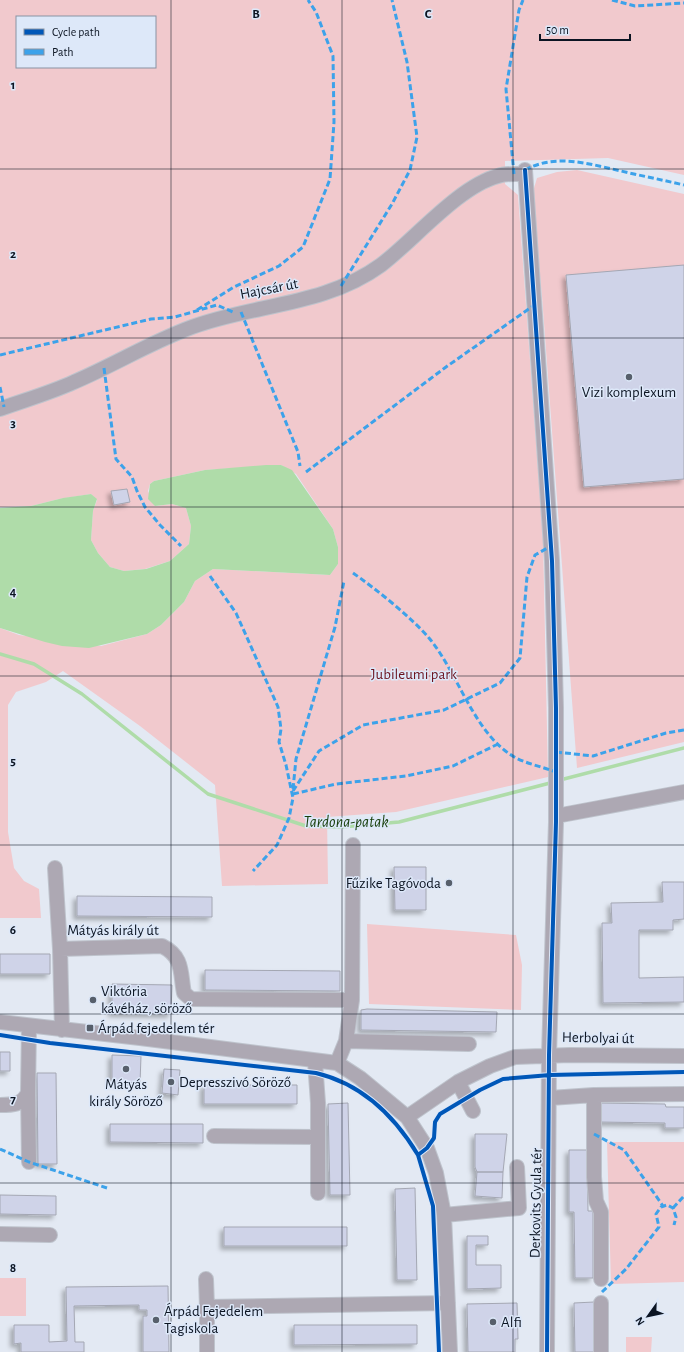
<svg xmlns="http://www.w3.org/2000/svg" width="684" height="1352" viewBox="0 0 684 1352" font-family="'Alegreya Sans',sans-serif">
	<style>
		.green { fill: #f1c9cd; fill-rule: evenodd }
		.water { fill: #afdca9 }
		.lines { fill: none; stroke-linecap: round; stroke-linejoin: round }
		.stream { stroke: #afdca9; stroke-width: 3.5 }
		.building { fill: #cfd3e8; stroke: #a4a7b3; filter: url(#shadow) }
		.minor-casing { stroke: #bec3cc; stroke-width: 16 }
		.minor { stroke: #ada8b3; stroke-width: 14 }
		.quiet { stroke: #3ca2ea; stroke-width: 3; stroke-dasharray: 6 3; stroke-linecap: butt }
		.cycleway-casing { stroke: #dde8f9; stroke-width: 6 }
		.cycleway { stroke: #0057b8; stroke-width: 4 }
		.grid { fill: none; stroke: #0b1422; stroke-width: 1; stroke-opacity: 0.55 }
		.poi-dot { fill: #575f6b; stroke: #dde8f9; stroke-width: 1.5 }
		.labels { text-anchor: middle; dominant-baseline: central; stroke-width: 3; stroke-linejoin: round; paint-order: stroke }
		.street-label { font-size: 15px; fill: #0b1422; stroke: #dde8f9 }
		.poi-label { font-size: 15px; fill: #0b1422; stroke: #dde8f9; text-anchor: start }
		.park-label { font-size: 15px; fill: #6c131f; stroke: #dde8f9 }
		.water-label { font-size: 16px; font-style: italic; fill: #19400c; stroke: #dde8f9 }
		.grid-label { font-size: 13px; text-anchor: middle; font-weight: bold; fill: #0b1422; stroke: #dde8f9; stroke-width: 3; stroke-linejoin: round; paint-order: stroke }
	</style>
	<defs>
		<filter id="shadow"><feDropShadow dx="-3.5" dy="3.5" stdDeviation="2" flood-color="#0004"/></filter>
	</defs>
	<rect width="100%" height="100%" fill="#e3e9f3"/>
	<path class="green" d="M0,0H684V175L608,158L505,161V184L518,195L543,539L548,777L396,812L327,817L328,884L222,886L215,785L140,726L63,671L46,682L16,692L8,705V832L14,868L24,881L39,889L41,918H0V628L19,635L101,646L147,634L161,625L184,602L195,581L213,569L330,575L338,564V547L333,529L296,474L281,465L205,470L154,481L150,484L148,491L155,506L172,504L186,508L191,526L189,544L170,561L145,569L124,571L110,567L98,553L91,540L93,511L97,500L91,494L59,499L31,506L0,507ZM17,17H155V67H17Z
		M577,170L684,194V742L577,768L542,296L532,195L537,178L557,172Z
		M367,924L516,935L522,965L521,1010L369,1004Z
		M607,1142H684V1282L611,1284Z
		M0,1278H26V1316H0Z
		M626,1337H652L651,1352H626Z"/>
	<path class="water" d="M266,465H281L292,470L333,529L338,547V564L330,575L213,569L195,581L184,602L161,625L147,634L89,648L62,646L45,642L0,628V508L31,506L63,498L91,494L97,499L93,511L91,540L98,553L110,567L124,571L146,569L170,561L189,544L191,526L186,508L172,504L155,506L148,499L150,484L154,481L205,470Z"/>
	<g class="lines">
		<path class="stream" d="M0,654L34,664L82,694L208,794L306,826L341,827L399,822L554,782
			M560,780L684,748"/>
	</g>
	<path class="building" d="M684,265V479L584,487L566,275Z
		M127,489L130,502L114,505L111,491Z
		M394,867H426V910H395Z
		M662,882H684V919L673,920V930H639V978L684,977V1002L603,1003L602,923H612L611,903L663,902Z
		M77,896L212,897V917L77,916Z
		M0,954H50V974H0Z
		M205,970L340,971V991L205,990Z
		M112,984L172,985L171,1014L112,1013Z
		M367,1009L497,1012L496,1032L361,1030V1010Z
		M0,1052H10V1071H0Z
		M112,1055L141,1056L140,1083L112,1082Z
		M164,1069L180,1070L178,1095L162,1093Z
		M37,1073H56L57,1164H38Z
		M204,1085H297V1104H204Z
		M348,1103L350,1195H330L328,1104Z
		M599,1103L665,1104L666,1107H684V1128H665V1123L599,1122Z
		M110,1124H203V1143L110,1142Z
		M475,1134H507L503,1172H477L475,1167Z
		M569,1150H587L588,1211H593V1278H575L574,1212H569Z
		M477,1172H503L502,1198L475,1196Z
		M415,1188L417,1280H397L395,1189Z
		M0,1195L56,1196V1215L0,1214Z
		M224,1227H347V1246H224Z
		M467,1236H488V1245H476V1265H501V1288L467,1289Z
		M168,1286L169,1352H143V1316H147V1310H139V1305L74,1306L75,1342H84V1352H21V1343L14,1344V1325H49V1342L67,1341L66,1287Z
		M594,1302L595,1352H575L574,1303Z
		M517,1303L518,1339H515V1352H468L467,1304Z
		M294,1325H417V1344L294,1345Z"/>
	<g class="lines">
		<g class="minor-casing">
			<path id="minor" d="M525,170L552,561L556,708V822L549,1055L547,1352
				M0,409C25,400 50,393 74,382C114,365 151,342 192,327C254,304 325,306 381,265C414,240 459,186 498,176C506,173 516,174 525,174
				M556,816L684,792
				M55,868L60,949L62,1030
				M60,949L162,946C184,957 180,973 184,993L191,999L352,1000
				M0,1022L140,1038L337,1063L360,1078L407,1117L427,1148L436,1173L444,1215L450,1352
				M346,1041L469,1044
				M315,1062L318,1103V1193
				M337,1063L346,1041L352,1000L353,845
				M458,1082L473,1111
				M28,1093L29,1162
				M594,1095V1177L596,1201L601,1212V1279
				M550,1098L594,1095L684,1094
				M0,1105C12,1105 22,1105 28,1093L29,1026
				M407,1117L458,1082L490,1066L515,1057L570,1055L684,1056
				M214,1136L317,1137
				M444,1215L519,1208L517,1167
				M0,1234L50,1235
				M206,1279L207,1307
				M207,1352V1307L448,1303
				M601,1352V1303"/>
		</g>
		<use href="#minor" class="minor"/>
		<path class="quiet" d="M612,0L635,6L684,3
			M525,170C556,153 589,164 621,171C642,176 663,180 684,185
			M514,174L506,89L519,10L523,0
			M341,286L392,204L410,170L417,137L407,62L392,0
			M197,310L234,287L279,266L303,247L330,179L334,122L333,56L316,12L308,0
			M241,312L298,452L300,466
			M0,355L151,319L175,317L217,305L235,313
			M104,368L116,459L132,477L137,491L145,507L160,525L181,546
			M0,387L4,407
			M306,472L446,367L533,306
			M353,573C376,589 411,617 429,638C459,674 474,735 516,758C528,764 543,767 556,772
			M210,576L236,613L278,707L281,729L279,742L286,765L293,798L289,818L277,845L253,871
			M556,752L593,756L666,733L684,730
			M293,789L296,759L335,627L344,581
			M293,791L319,751L363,725L444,710L500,683L520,658L527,577L535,555L551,546
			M293,794L336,784L406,776L453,766L498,744
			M594,1134L624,1150L663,1206
			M0,1149L29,1162L107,1188
			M673,1208L684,1196
			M602,1292L626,1269L659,1227L656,1214L661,1207L667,1205L673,1208L676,1217L674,1225"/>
		<g class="cycleway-casing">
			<path id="cycleway" d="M525,170L552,561L556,708V822L549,1055L547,1352
				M0,1035L50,1043L316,1073C362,1084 394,1115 418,1155L427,1148L434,1138L435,1122L440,1114L480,1090L503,1079L550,1075L684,1072
				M418,1155L433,1206L439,1352"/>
		</g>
		<use href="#cycleway" class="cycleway"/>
	</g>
	<path class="grid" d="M171,0V1352M342,0V1352M513,0V1352M0,169H684M0,338H684M0,507H684M0,676H684M0,845H684M0,1014H684M0,1183H684"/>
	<g class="poi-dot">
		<circle cx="629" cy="377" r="4"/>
		<circle cx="449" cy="883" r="4"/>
		<circle cx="93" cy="1000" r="4"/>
		<rect x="86" y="1024" width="8" height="8" rx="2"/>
		<circle cx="126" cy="1069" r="4"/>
		<circle cx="171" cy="1082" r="4"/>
		<circle cx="156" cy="1320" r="4"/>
		<circle cx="493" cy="1322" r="4"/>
	</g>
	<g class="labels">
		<g class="street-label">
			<text transform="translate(269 289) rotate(-11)">Hajcsár út</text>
			<text x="113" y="930">Mátyás király út</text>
			<text transform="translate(598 1038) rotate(1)">Herbolyai út</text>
			<text transform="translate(536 1203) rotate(-89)">Derkovits Gyula tér</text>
		</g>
		<g class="poi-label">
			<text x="629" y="392" text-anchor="middle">Vizi komplexum</text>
			<text x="441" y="883" text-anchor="end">Fűzike Tagóvoda</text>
			<text x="101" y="991">Viktória<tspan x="101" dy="17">kávéház, söröző</tspan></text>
			<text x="98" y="1028">Árpád fejedelem tér</text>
			<text x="179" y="1082">Depresszivó Söröző</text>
			<text x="126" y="1084" text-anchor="middle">Mátyás<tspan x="126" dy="17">király Söröző</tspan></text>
			<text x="164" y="1311">Árpád Fejedelem<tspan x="164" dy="17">Tagiskola</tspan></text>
			<text x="501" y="1322">Alfi</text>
		</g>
		<g class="park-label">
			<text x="414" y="674">Jubileumi park</text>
		</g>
		<g class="water-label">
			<text x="346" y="822">Tardona-patak</text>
		</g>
	</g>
	<g class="grid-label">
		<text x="256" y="18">B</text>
		<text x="428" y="18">C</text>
		<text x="13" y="89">1</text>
		<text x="13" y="258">2</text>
		<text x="13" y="427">3</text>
		<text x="13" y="596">4</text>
		<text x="13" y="765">5</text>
		<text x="13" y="934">6</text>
		<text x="13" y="1103">7</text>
		<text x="13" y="1272">8</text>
	</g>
	<rect x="16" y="16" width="140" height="52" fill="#dde8f9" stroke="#8993a3"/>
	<rect x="24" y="29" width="20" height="6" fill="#0057b8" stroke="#8993a3"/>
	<text x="52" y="36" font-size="12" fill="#0b1422">Cycle path</text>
	<rect x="24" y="49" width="20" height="6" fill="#3ca2ea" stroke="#8993a3"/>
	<text x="52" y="56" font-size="12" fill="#0b1422">Path</text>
	<g transform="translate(648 1316) rotate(237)" stroke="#dde8f9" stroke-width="3" paint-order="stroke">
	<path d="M0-3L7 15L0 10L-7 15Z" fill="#0b1422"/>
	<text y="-6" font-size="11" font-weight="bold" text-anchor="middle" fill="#0b1422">N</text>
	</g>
	<path d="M540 34v6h90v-6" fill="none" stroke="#0b1422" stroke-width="2"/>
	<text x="546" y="34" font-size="12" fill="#0b1422" stroke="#dde8f9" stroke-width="3" paint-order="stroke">50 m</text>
</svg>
